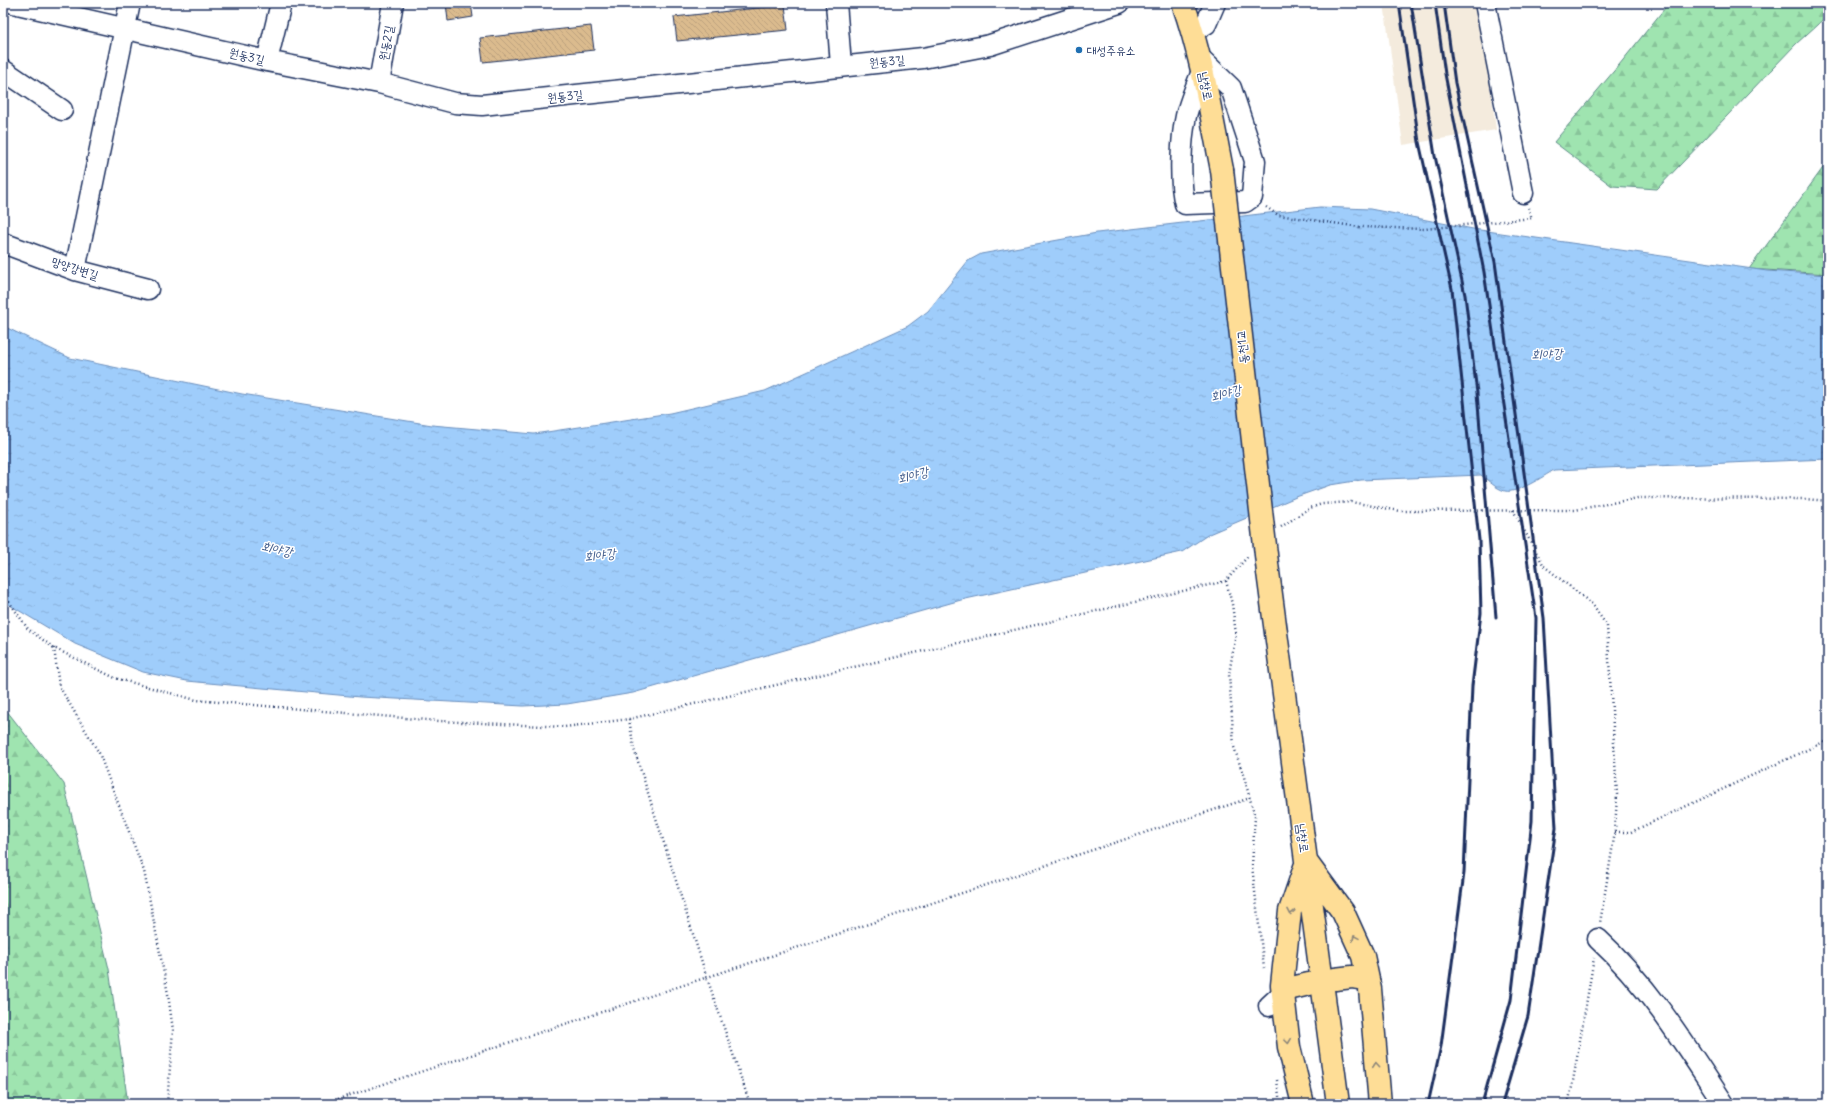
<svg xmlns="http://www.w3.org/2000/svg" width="1831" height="1107" viewBox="0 0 1831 1107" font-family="Delius,'Poor Story',sans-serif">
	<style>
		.built { fill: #f4ebdd }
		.forest { fill: url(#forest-firs); stroke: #5d8a87 }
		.water { fill: url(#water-ripples); stroke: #6a8ebc }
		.building { fill: url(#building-back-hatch); stroke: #1b2f5e }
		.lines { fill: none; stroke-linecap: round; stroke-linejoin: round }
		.minor-casing { stroke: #1b2f5e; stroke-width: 23 }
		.major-casing { stroke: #1b2f5e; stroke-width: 25 }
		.path { stroke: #1b2f5e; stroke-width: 2.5; stroke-dasharray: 1 3; stroke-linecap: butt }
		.minor { stroke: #fff; stroke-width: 20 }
		.major { stroke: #fedd96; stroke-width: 22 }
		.rail { stroke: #1b2f5e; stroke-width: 3 }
		.major-bridge-casing { stroke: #1b2f5e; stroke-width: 25; stroke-linecap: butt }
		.major-bridge { stroke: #fedd96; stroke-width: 22 }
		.oneway { stroke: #8c867a }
		.poi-dot { fill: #1f6fb2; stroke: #fff; stroke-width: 1.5 }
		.labels { text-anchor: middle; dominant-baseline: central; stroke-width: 3; stroke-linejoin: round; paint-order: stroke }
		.street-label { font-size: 12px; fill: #1b2f5e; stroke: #fff }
		.poi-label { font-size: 12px; fill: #1b2f5e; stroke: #fff; text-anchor: start }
		.water-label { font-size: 13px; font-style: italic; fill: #435e8d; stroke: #fff }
	</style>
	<defs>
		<pattern id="forest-firs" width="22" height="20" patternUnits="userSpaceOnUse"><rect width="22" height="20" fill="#9fe4b0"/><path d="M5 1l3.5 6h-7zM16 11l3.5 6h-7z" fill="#88c49a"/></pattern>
		<pattern id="water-ripples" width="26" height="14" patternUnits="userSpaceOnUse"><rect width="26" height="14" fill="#9fcdfb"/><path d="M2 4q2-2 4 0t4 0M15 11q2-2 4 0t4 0" fill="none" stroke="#88b0da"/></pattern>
		<pattern id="building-back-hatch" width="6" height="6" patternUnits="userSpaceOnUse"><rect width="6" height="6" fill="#dbbb8e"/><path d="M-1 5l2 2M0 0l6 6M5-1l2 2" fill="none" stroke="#bba17d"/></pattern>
	</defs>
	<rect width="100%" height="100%" fill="#fff"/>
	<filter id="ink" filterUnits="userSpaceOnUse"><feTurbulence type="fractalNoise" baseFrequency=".025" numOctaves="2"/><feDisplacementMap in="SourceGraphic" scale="8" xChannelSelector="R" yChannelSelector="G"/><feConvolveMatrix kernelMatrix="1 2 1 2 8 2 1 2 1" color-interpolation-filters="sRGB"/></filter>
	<g filter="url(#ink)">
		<path class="built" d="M1384,3H1480L1496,130L1403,145Z"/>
		<path class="forest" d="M1669,3H1828V15L1796,44L1657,189L1612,186L1554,142L1619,65Z
			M1828,161V274L1749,269Z
			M3,706L64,784L109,969L128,1104H3Z"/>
		<path class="water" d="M1320,207L1370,209L1473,229L1767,271L1828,275V459L1554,470C1544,476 1517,494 1505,491C1495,488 1489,481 1481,475L1361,480L1330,485L1296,497L1209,534L1182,552L961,600L633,693L567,704L523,706L360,697L187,681L143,672L75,644L3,601V326L70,358L242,394L432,425L534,434L670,413L765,391L908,326L928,311L968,261L981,254L1097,233Z"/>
		<path class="building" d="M446,3H471L473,17L448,21Z
			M785,5L788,30L677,41L674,17Z
			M591,26L594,50L483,62L480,38Z"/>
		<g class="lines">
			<g class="minor-casing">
				<path id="minor" d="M13,3L267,61L379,83L455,103L482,105L923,58L990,45L1119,3
					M836,3L841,65
					M1485,3L1523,193
					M1193,31L1206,24L1215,3
					M1200,58L1231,88L1255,161L1252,197L1245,202L1185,204C1179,183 1181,138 1186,116C1190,100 1197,84 1203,69
					M267,61L281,3
					M3,70L62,110
					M379,83L393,3
					M3,243L75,270L148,289
					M75,270L130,3
					M1598,939C1649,986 1686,1046 1724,1104
					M1269,1006L1283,993"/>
			</g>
			<g class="major-casing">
				<path id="major" d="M1183,3C1202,57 1211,114 1222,170
					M1268,572L1338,1104
					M1307,863L1343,912L1363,956L1370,989L1380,1104
					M1335,979L1352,977L1368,979
					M1283,993L1292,988L1309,984
					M1303,1104L1289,1047L1282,985L1290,911L1305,867"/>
			</g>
			<path class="path" d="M1266,207L1278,215L1360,227L1425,229L1532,218L1528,208
				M1513,510L1544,566L1592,604L1607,626L1617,794L1615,832L1600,923
				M1281,527L1310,508L1322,504L1351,502L1400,511L1575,510L1638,498L1805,499L1828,501
				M1226,581L1232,604L1236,634L1229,674L1234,747L1244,777L1255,817L1252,866L1264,968
				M3,596L8,600L28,629L54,648L115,678L196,700L439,721L565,727L629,719L1226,581L1249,555
				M54,648L59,686L99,753L144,871L168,994L173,1030L167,1104
				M629,719L634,749L707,978L750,1104
				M1615,832H1631L1828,740
				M1277,1080L1280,1104
				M323,1104L1250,798
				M1568,1104L1572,1087L1594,958"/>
			<use href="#minor" class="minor"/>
			<use href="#major" class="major"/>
			<path class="rail" d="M1399,3L1419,142L1452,289L1479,540L1481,613L1472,686L1464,873L1441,1046L1428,1104
				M1411,3L1435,156L1465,295L1477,393L1496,617
				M1435,3L1445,74L1484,272L1536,618L1532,821L1511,1000L1482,1104
				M1444,3L1455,83L1495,262L1544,618L1556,828L1528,1016L1502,1104"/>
			<g class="major-bridge-casing">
				<path id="major-bridge" d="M1222,170L1268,572"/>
			</g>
			<use href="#major-bridge" class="major-bridge"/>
		</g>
		<defs><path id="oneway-chevron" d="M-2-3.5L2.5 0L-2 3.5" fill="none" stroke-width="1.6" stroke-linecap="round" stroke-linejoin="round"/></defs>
		<g class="oneway">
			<use href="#oneway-chevron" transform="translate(1291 912) rotate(101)"/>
			<use href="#oneway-chevron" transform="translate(1355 938) rotate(-114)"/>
			<use href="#oneway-chevron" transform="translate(1288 1041) rotate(83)"/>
			<use href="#oneway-chevron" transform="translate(1376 1065) rotate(-95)"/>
		</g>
	</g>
	<circle class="poi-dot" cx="1079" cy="50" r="4"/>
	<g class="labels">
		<g class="street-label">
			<text transform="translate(386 43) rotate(-80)">원동2길</text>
			<text transform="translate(247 56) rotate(13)">원동3길</text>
			<text transform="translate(887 61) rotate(-5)">원동3길</text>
			<text transform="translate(1206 86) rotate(79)">남창로</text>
			<text transform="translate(565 96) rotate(-6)">원동3길</text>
			<text transform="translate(75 268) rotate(18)">망양강변길</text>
			<text transform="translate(1242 347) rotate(-96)">동천1교</text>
			<text transform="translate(1303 838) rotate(82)">남창로</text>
		</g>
		<g class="poi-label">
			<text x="1087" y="50">대성주유소</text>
		</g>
		<g class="water-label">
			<text transform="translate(1547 354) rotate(-3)">회야강</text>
			<text transform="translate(1226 393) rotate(-15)">회야강</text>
			<text transform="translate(913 475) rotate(-15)">회야강</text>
			<text transform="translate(277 549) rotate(12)">회야강</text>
			<text transform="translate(600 555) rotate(-7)">회야강</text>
		</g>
	</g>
	<rect width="1831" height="1107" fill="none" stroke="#fff" stroke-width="16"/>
	<rect x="8" y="8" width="1815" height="1091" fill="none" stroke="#1b2f5e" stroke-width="1.5" filter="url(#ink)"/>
</svg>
